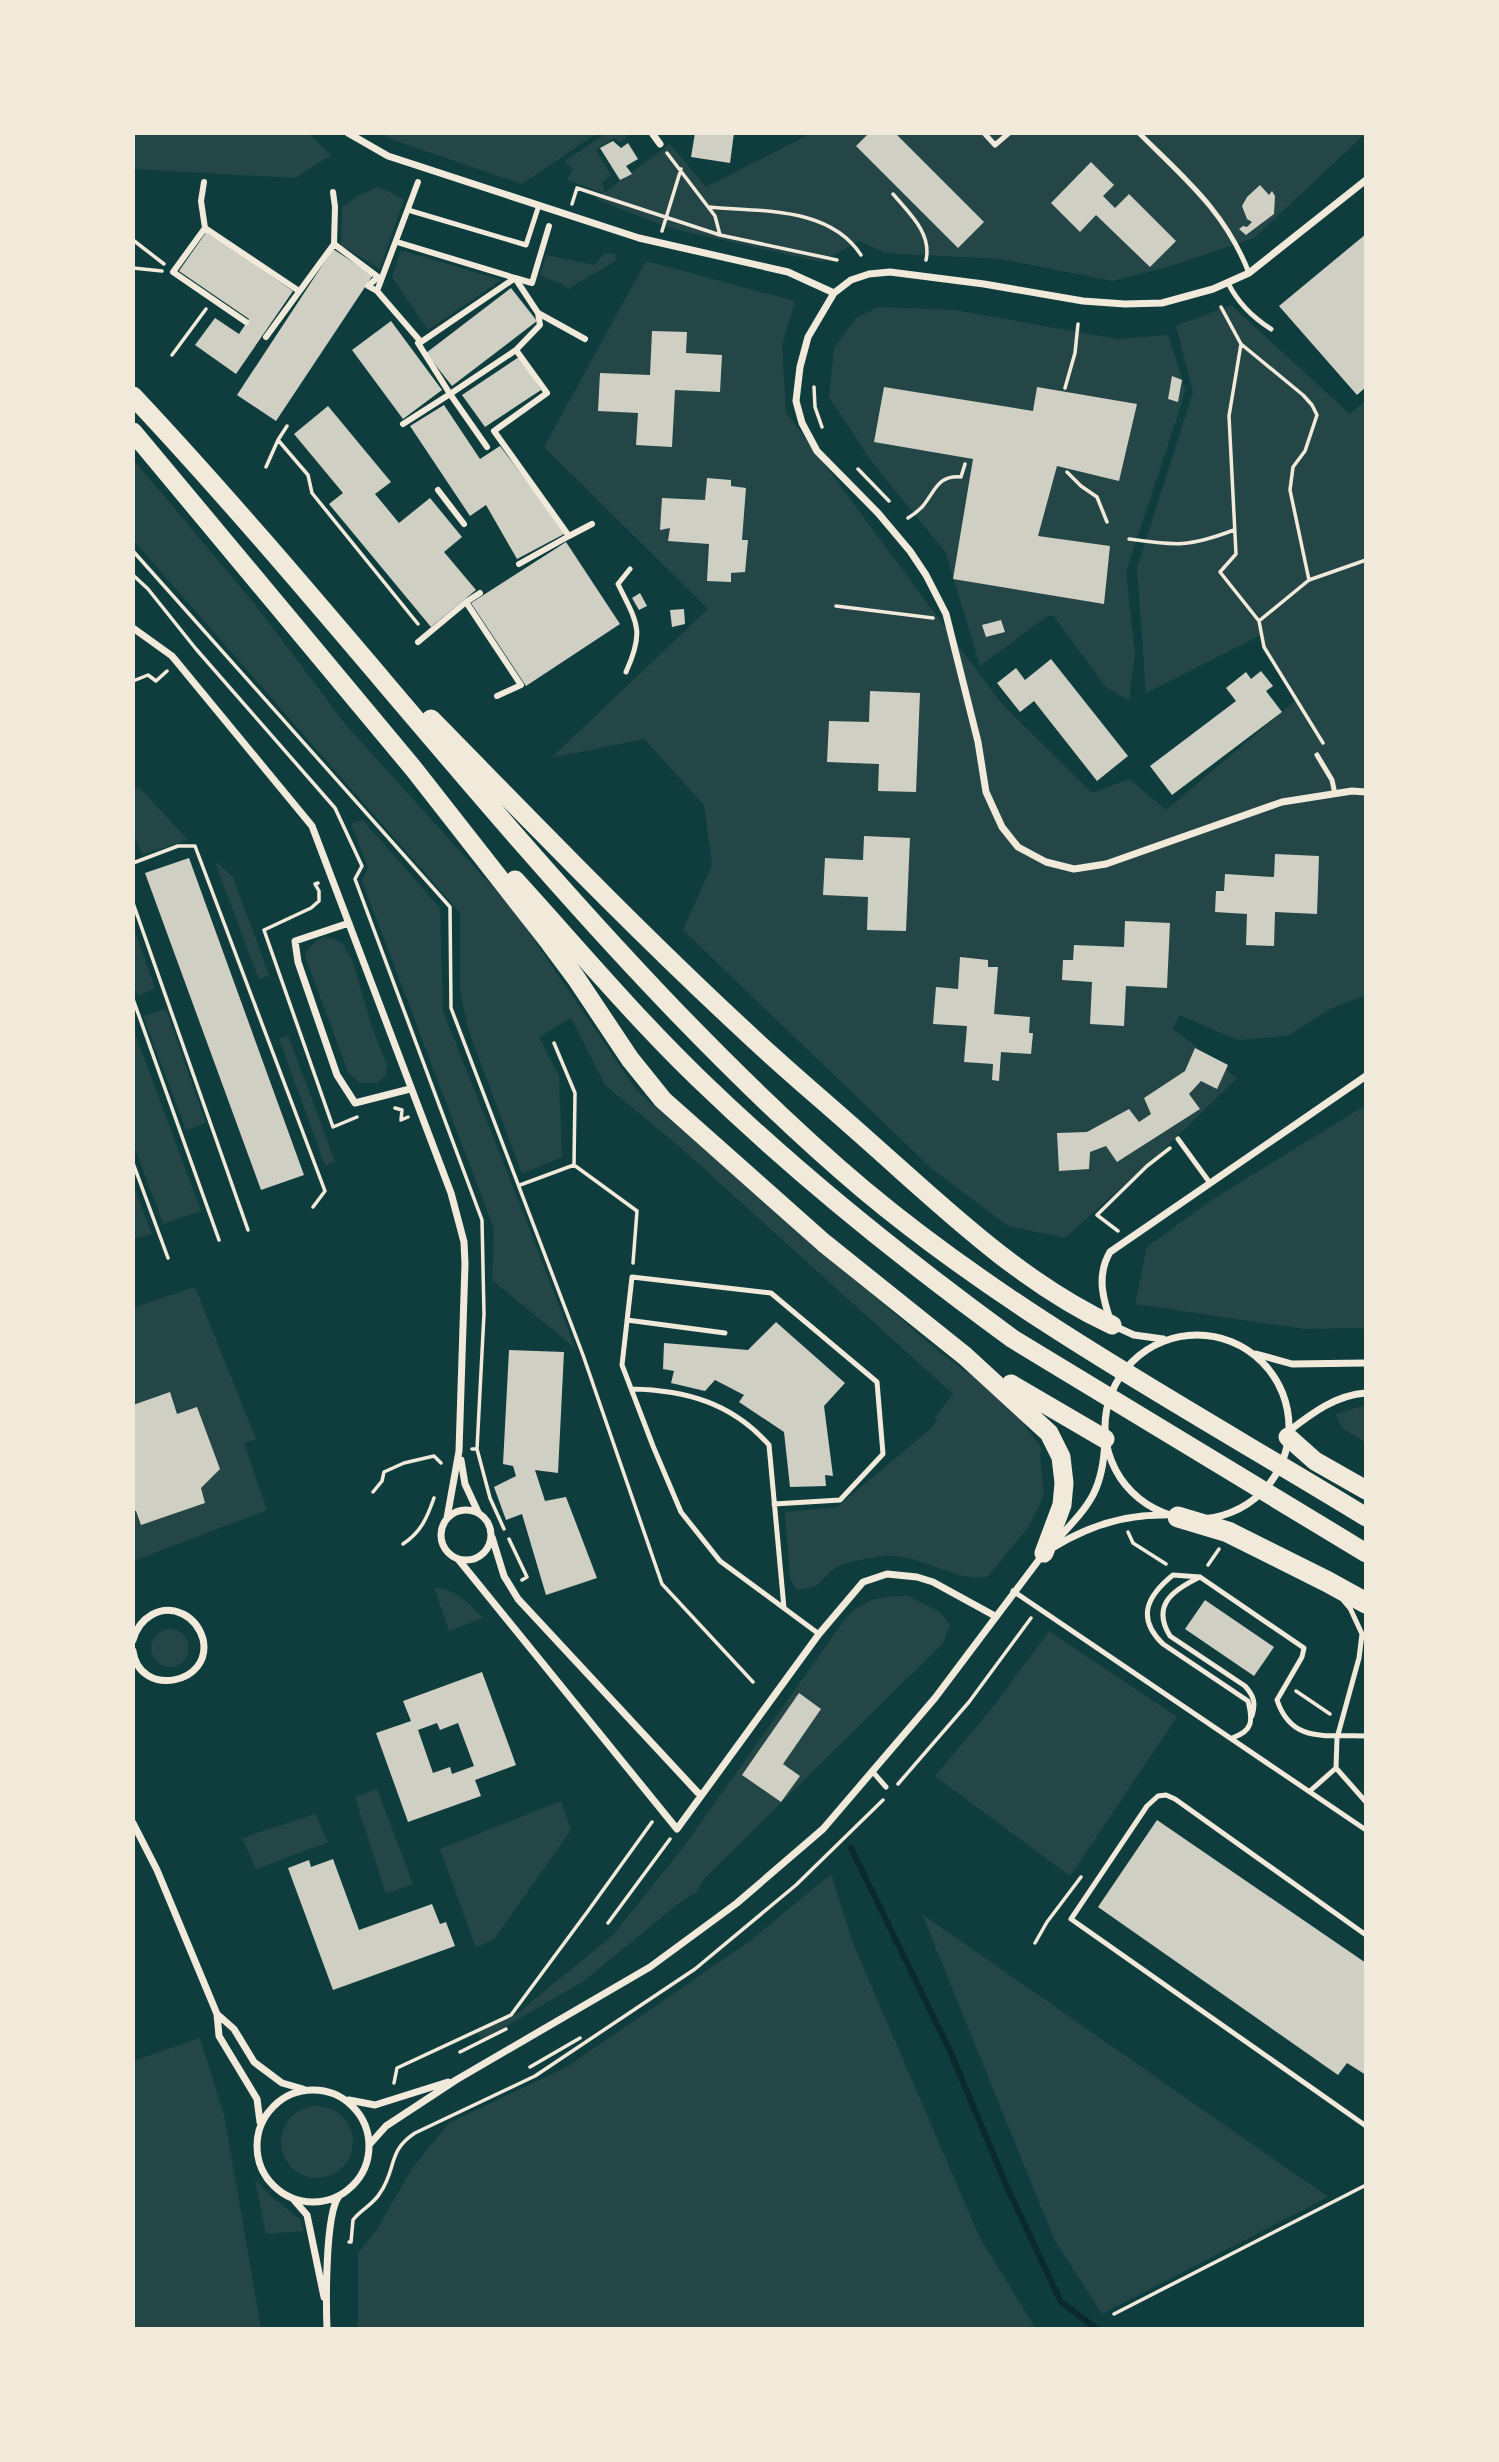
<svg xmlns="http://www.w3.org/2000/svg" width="1499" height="2462" viewBox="0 0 1499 2462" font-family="'Noto Sans',sans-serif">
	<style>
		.green { fill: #244646 }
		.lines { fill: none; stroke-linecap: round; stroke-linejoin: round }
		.stream { stroke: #0a2a2b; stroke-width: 6 }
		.building { fill: #cfcfc3; fill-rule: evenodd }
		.path { stroke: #f1e9da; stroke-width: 3.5 }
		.service { stroke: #f1e9da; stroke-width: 5 }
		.pedestrian { stroke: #f1e9da; stroke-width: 6 }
		.minor { stroke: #f1e9da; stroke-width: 7 }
		.trunk { stroke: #f1e9da; stroke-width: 19 }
		.motorway { stroke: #f1e9da; stroke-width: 21 }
	</style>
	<rect width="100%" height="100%" fill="#0f3d3e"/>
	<path class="green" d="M133,133H308L331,155L295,178L133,169Z
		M381,133H597L522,184L393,140Z
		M607,133H626L627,136L621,143L614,138L596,150L611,175L602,183L605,192L670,144L706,187L812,133H1366L1254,238L1171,266L1113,281L1000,259L885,253L859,241L821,262L669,228L596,199L603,193L567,180L573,169L565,161Z
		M378,187L404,199L380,269L341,245L342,207L357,196Z
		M401,250L501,280L428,330L392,277Z
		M604,253L616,254L615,261L568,289L562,284L540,276L546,255L595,265Z
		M646,261L795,301L782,346L786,412L1001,703L1092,793L1129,779L1166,810L1296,700L1259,636L1146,693L1137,568L1193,392L1176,326L1231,305L1350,414L1366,400V995L1330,1009L1288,1036L1238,1040L1179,1015L1173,1029L1237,1078L1161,1152L1065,1238L1008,1226L932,1169L683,930L712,865L704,805L644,739L551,758L708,609L544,447Z
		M879,307L955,310L1117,339L1168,335L1185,388L1183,399L1126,572L1135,654L1129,701L1106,687L1053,615L1046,617L980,666L946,553L871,461L829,397L834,348L856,318Z
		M133,459L257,607L346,725L515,912L637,1091L939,1352L982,1383L1017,1414L1042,1449L1040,1455L1044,1492L1040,1505L1027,1529L988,1576C961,1585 920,1553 884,1556C874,1557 845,1562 837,1567C816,1581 827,1586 797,1590L790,1579L785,1512L837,1507L929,1430L937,1420L935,1417L953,1394L681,1148L605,1085L571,1018L539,1037L559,1076L562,1157L522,1174L468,1029L460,990V913L133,540Z
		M139,787L188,840L142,855L133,833V789Z
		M363,820L440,908L443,1011L525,1217L575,1348L492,1280L494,1229L362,881L368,868L351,823Z
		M214,860L233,877L269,975L259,980Z
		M133,925L155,988L138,996L133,984Z
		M324,937L335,939L342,943L352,959L372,1027L387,1065L386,1075L377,1083H360L348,1072L309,967L305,953L316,941Z
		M166,1009L206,1123L186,1130L143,1016Z
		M133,1028L201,1211L163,1224L133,1143Z
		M288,1035L335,1161L325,1166L279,1039Z
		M1366,1105V1328L1305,1329L1135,1304L1147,1247L1210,1201Z
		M133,1184L152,1234L133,1239Z
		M195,1287L256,1439L244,1443L267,1510L136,1560L133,1564V1308Z
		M1366,1405V1443L1342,1428L1336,1414Z
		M434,1587C459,1591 466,1601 483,1618L449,1631Z
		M908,1596L940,1612L950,1625L944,1642L704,1879L696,1892L680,1902L584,1981L482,2040L477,2033L518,2013L613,1935L685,1845L848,1615C869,1597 881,1597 908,1596Z
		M151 1648a19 19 0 1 1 38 0a19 19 0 1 1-38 0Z
		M1049,1631L1177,1717L1070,1876L935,1776L993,1707Z
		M377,1789L413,1884L386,1894L355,1797Z
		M561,1801L571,1830L495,1938L476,1948L440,1849Z
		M315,1814L328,1842L256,1869L242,1838Z
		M831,1874L854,1946L980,2238L1036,2329H358V2253L377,2229L413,2167L449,2123L567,2067L751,1940Z
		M922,1914L1328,2197L1102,2314L1054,2239Z
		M200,2038L225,2119L261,2329H133V2061Z
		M281 2142a36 36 0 1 1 72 0a36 36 0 1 1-72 0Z
		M255,2180L273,2198L300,2219L304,2231L266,2234Z"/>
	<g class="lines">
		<path class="stream" d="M851,1848L950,2051L1007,2187L1061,2302L1097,2329"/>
	</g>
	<path class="building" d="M695,133H734L730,163L691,157Z
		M869,133H895L984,222L958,248L856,146Z
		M613,141L621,148L628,143L638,159L626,166L632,174L620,180L600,148Z
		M1091,162L1114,185L1103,196L1115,208L1129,194L1176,241L1150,267L1096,215L1080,232L1051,203Z
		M1260,185L1269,195L1272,191L1275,196L1274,214L1246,235L1239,229L1243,226L1247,227L1252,222L1247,219L1242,206L1247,197Z
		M207,231L293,291L236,374L195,345L215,318L239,334L249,319L179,271Z
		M1366,234V387L1357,395L1279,306Z
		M333,249L373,275L276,421L237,395Z
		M511,288L537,321L452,386L426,353Z
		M391,321L442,390L403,419L352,350Z
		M652,331L687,332L686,353L722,355L720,392L675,390L672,447L636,445L638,413L598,411L600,373L650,375Z
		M519,357L541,390L485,427L462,395Z
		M1172,376L1182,380L1178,402L1168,399Z
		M884,387L1033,411L1037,387L1137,404L1119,481L1057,466L1038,536L1110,546L1104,604L953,579L973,459L874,442Z
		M444,405L480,459L500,446L566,533L517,559L486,505L470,516L410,426Z
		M328,406L391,482L375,494L399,523L430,498L462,537L444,552L476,590L431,627L329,504L343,493L294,434Z
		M707,478L731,480V486L746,488L742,540H748L745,572L731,573V582L707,581L709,544L668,541L670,528L660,530L662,498L705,500Z
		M566,542L620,624L526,686L471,603Z
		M640,593L647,606L639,610L632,598Z
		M684,609L685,624L672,627L670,610Z
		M1001,620L1005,632L986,637L982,625Z
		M1051,659L1128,756L1097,781L1034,701L1020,712L997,683L1016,668L1025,680Z
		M1261,671L1273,686L1266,691L1282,712L1172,795L1150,766L1236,701L1226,688L1246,672L1251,679Z
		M870,691L920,693L916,792L878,791L879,764L827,762L829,721L869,722Z
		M864,836L910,838L906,931L867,930L868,897L823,895L825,858L863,860Z
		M1275,854L1319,856L1317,914L1275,912L1274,946L1246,945L1247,914L1215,912L1216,891H1224L1225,874L1274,877Z
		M189,858L304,1175L261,1190L145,873Z
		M1125,921L1170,923L1167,988L1126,986L1124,1026L1090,1024L1092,982L1062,980L1063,960H1073L1074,945L1124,947Z
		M960,957L988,960V967H998L994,1014L1030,1017L1029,1033H1033L1031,1054L1001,1052L999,1081L992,1080L993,1064L964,1062L967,1026L933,1024L936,987L958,989Z
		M1195,1048L1228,1065L1217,1089L1201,1081L1189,1094L1200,1109L1117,1162L1106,1146L1090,1152L1089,1169L1059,1171L1057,1133L1087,1132L1129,1109L1139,1122L1151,1114L1144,1098L1185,1071Z
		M776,1322L845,1383L824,1406L833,1476L825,1475L826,1486L790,1487L784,1432L739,1402L744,1395L715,1380L705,1391L671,1383L674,1371L663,1369L664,1343L748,1350Z
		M509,1350L564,1352L558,1473L535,1470L545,1501L566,1497L597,1578L546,1595L522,1514L506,1520L494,1487L516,1476L513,1466L503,1464Z
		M170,1392L177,1414L197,1407L220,1469L201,1488L205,1503L141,1525L136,1511L133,1510V1405Z
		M1205,1600L1274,1647L1254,1676L1185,1629Z
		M482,1672L516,1765L475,1780L481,1796L408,1822L376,1733L411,1721L403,1701ZM437,1723L440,1730L458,1723L474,1766L452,1774L450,1767L433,1773L418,1730Z
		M799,1693L821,1709L783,1764L800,1776L781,1802L742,1775Z
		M1157,1820L1366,1963V2075L1347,2063L1338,2075L1098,1907Z
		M333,1859L359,1930L432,1904L440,1924L446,1922L455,1946L333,1990L288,1868L309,1860L311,1867Z"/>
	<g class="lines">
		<path class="path" d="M667,153L715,216L720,235
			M893,194C909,213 932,233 926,260
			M572,204L577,188L720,235L837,260
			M709,207C761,212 829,206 861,255
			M662,231L681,169
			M133,240L164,264
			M133,268L162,271
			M1221,307L1241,344L1229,416L1236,554L1220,572L1259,621L1264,647L1323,743
			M1241,344L1303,395L1312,405L1317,415L1305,451L1293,467L1290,490L1309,580L1259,621
			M172,355L206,309
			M814,387L815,407L822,427
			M1065,388L1075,353L1078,324
			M278,440L287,426
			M266,467L278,440L308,475L312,493L418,624
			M858,469L889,501
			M1067,472L1081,486L1097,497L1107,522
			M908,518C913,515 918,511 922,507C935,492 937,475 961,477L965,464
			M1129,539C1177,546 1189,547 1234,530
			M133,551L450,907L451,1008L583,1355L662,1584L753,1682
			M133,575L148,589L196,649L335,808L362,866L355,879L482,1220L484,1314L477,1449H472
			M1309,580L1366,560
			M836,606L933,618
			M133,681L148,675L156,681L167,671
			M133,863L178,846H195L325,1191L313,1207
			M318,883L315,884L319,891V901L311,908L264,930L333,1127L357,1117
			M133,903L248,1230
			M133,999L219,1240
			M395,1108L402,1110L401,1120L408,1117
			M133,1163L168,1258
			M574,1165L637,1211L633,1263
			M520,1185L574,1165L575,1093L554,1043
			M1118,1231L1097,1215L1147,1166L1170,1148
			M477,1449L490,1498L504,1529
			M373,1492L382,1481L384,1472L404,1463L434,1456L441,1463
			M1128,1532L1133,1543L1166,1564
			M509,1539L527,1577L522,1580
			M403,1544C421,1532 427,1518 434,1498
			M1208,1565L1219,1549
			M1296,1691L1330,1714
			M898,1784L969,1702L1031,1618
			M608,1923L670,1839
			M1035,1943L1047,1922L1081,1877
			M460,2052L506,2029
			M530,2067L580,2038
			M394,2083L397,2068L511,2015L588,1911L652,1822
			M349,2242H351L353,2220C360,2210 373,2205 380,2193C397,2169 387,2151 415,2133L535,2076L695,1969L796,1885L883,1800
			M1114,2314L1366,2185"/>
		<path class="service" d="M984,133L995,145L1009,133
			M1139,133C1185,179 1225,211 1249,273
			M408,210L526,245L539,205
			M1228,283C1238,303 1252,317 1271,329
			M626,672C645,630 637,623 618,584L630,569
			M1317,755L1332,780L1335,794
			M1178,1139L1210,1183
			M627,1320L725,1333
			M631,1389C686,1390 732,1403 769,1445L784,1608
			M774,1504L840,1500L883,1454L877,1382L771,1293L632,1277L622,1365L653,1446L681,1512L720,1561L819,1634
			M1200,1577C1173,1590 1151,1605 1170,1636L1245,1686C1254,1696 1256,1703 1252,1716
			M1013,1591L1366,1830
			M1232,1738C1253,1731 1253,1721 1248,1701L1163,1644C1136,1618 1147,1596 1173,1575L1200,1577L1304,1648L1302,1657L1277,1700C1292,1745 1328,1734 1366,1736
			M1336,1768L1366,1802
			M872,1771L886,1787
			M1310,1791L1336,1768L1337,1738L1359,1658L1362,1634L1350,1608L1344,1601
			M1366,1935L1175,1799L1166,1795L1158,1796L1147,1806L1071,1919L1366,2126"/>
		<path class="pedestrian" d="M204,182L201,201L205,228
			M333,192L335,207L334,244L378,277L368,286L377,291
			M549,226L532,283L515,278L538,313L585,339
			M397,242L515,278L421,342
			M538,313L540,325L516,350L547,393L494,431L569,536L592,524
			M246,322L173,272L205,228L299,291
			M266,337L334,244
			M403,424L450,394L418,343L421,342L377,291L418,182
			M487,447L450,394L516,350
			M438,490L464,524
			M519,564L569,536
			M466,602L480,593
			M418,642L466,602L521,685L497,696"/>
		<path class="minor" d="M348,133L388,156L639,238L788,272L834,293
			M652,133L660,144
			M1366,180L1249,273L1213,289L1162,303L1125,304L1083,301L984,284L890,272L869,274L851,280L834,293L808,337L800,367L796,401L802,423L817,451L878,513L910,551L926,575L946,614L978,742L986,792L1002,827L1018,847L1046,862L1074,869L1106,864L1282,802L1352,791L1366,792
			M133,628L172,656L312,826L451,1193L464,1242L465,1264L459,1451L447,1518
			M349,923L295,941L298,962L337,1075L355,1103L410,1089
			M1105 1427a92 92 0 1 1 184 0a92 92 0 1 1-184 0Z
			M1163,1339L1134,1335L1112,1325C1103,1300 1096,1276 1110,1252L1366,1076
			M1256,1354L1292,1364L1366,1363
			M1289,1431C1312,1413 1336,1395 1366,1393
			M461,1460L465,1484L478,1512
			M441 1535a25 25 0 1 1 50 0a25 25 0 1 1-50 0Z
			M492,1537L504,1576L518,1599L701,1796
			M1055,1542C1089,1505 1103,1492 1105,1440
			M1054,1547C1087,1527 1125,1514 1165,1515
			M458,1559L677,1829L819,1634L863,1582L887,1574L917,1577L933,1582L995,1616
			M133,1640C139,1618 161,1603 183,1614C193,1619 200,1629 203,1639C213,1685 139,1698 133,1651
			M133,1823L157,1870L217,2014L219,2036L257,2099L260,2122
			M217,2014L234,2029L254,2062L282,2083L303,2089
			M257 2146a56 56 0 1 1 112 0a56 56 0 1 1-112 0Z
			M349,2100L375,2105L448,2082
			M369,2145L386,2126L456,2080L650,1967L737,1903L823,1829L935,1698L1044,1553
			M294,2200L307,2215L324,2297
			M327,2329C326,2303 325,2214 339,2196"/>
		<path class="trunk" d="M133,396C316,591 478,804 663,998C727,1065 793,1130 864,1190C1016,1317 1198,1414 1366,1517
			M133,432L413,768L550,943L576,978L630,1059L663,1100L824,1243L965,1356L1049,1433L1061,1457L1064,1483L1062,1505L1044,1553
			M431,719C535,825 637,931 746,1032C784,1068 825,1102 864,1137C941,1205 1018,1281 1112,1325
			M515,880C575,946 634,1016 698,1078C796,1173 903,1259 1013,1339L1366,1553
			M1011,1384L1105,1439
			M1288,1437L1315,1461L1366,1490"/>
		<path class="motorway" d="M1178,1517L1228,1532L1328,1582L1366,1603"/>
	</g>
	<rect width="1499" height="2462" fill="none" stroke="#f1e9da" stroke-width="270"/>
</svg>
